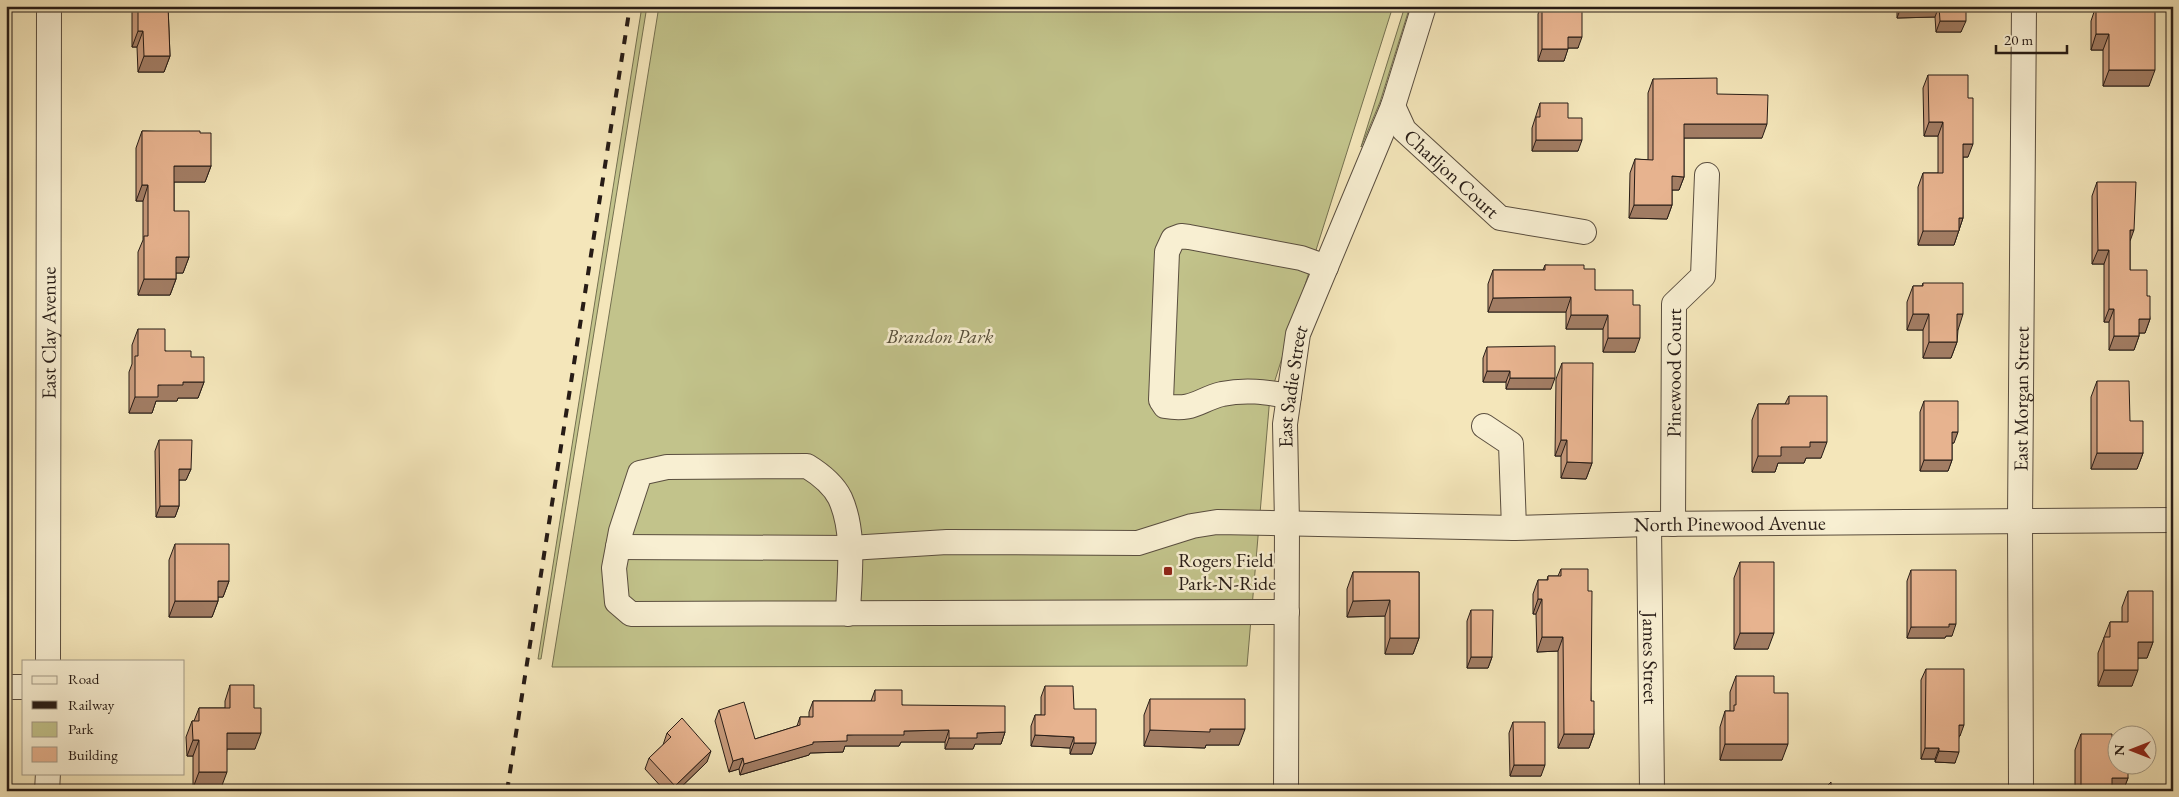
<svg xmlns="http://www.w3.org/2000/svg" width="2179" height="797" viewBox="0 0 2179 797" font-family="'EB Garamond',serif">
	<style>
		.green { fill: #c2c38b; stroke: #747050 }
		.lines { fill: none; stroke-linecap: round; stroke-linejoin: round }
		.minor-casing { stroke: #5a4e3f; stroke-width: 26 }
		.minor { stroke: #f8efd2; stroke-width: 24 }
		.rail { stroke: #271c16; stroke-width: 4; stroke-dasharray: 9 9; stroke-linecap: butt }
		.wall { fill: #c79a7b; stroke: #271c16 }
		.shaded-wall { fill: #a27d64; stroke: #271c16 }
		.building { fill: #e7b38f; stroke: #271c16 }
		.poi-dot { fill: #8f2418; stroke: #f8efd2; stroke-width: 2 }
		.labels { text-anchor: middle; dominant-baseline: central; stroke-width: 5; stroke-linejoin: round; paint-order: stroke }
		.street-label { font-size: 20px; fill: #271c16; stroke: #f8efd2 }
		.park-label { font-size: 20px; font-style: italic; fill: #564e39; stroke: #f8efd2 }
		.poi-label { font-size: 20px; fill: #271c16; stroke: #f8efd2; text-anchor: start }
	</style>
	<rect width="100%" height="100%" fill="#f4e6ba"/>
	<filter id="stains"><feTurbulence type="fractalNoise" baseFrequency=".004" numOctaves="4"/><feColorMatrix values="0 0 0 0 .2 0 0 0 0 .09 0 0 0 0 .02 0 0 0 .5 -.17"/></filter>
	<radialGradient id="worn" r=".72"><stop offset=".6" stop-color="#630" stop-opacity="0"/><stop offset="1" stop-color="#630" stop-opacity=".3"/></radialGradient>
	<path class="green" d="M642,6H647L541,659H538Z
		M659,6H1393L1270,396L1247,666L552,667Z
		M1405,6H1410L1380,102L1361,147Z"/>
	<g class="lines">
		<g class="minor-casing">
			<g id="minor">
				<path id="s1" d="M1393,106L1404,130L1500,218L1584,232"/>
				<path d="M1289,396C1265,392 1246,389 1222,394C1198,400 1194,411 1165,406L1161,400L1167,252L1173,239L1181,236L1189,237L1301,258L1326,267"/>
				<path d="M1484,426L1511,444L1514,528"/>
				<path id="s2" d="M1649,524L1652,791"/>
				<path id="s3" d="M1673,524L1674,304L1703,276L1707,175"/>
				<path id="s4" d="M618,547L850,548L947,542L1138,543L1192,526L1217,522L1514,528L1649,524L2173,520"/>
				<path d="M848,614C849,577 856,533 840,498C833,484 820,474 807,466L667,467L640,473L621,531L614,568L617,602L631,614L1287,612"/>
				<path id="s5" d="M48,661L49,6"/>
				<path d="M6,687H24"/>
				<path d="M47,791L48,773"/>
				<path id="s6" d="M1286,791L1287,523L1285,424L1298,334L1393,106L1424,6"/>
				<path id="s7" d="M2021,791L2020,521L2024,6"/>
			</g>
		</g>
		<use href="#minor" class="minor"/>
		<path class="rail" d="M507,791L630,6"/>
	</g>
	<path class="wall" d="M107,6H168L170,56L164,72H138L137,47H132V8H107Z
		M1541,6H1582L1578,48H1568L1564,61H1538V14Z
		M1897,6H1968L1967,10H1966L1961,32H1936L1935,17L1897,18Z
		M2096,6H2155L2149,86H2103V50H2091V21Z
		M1928,75L1968,157H1963V218L1954,245H1918V187L1923,173H1938V136H1924L1923,88Z
		M1653,79L1717,94L1762,138H1684V177L1679,190H1672V205L1667,219L1629,218L1630,173L1635,159L1648,160V93Z
		M1540,103L1568,118L1578,151H1532V128Z
		M142,131L200,133L211,166L205,182H174V211L189,257L183,273H176V279L170,295H138V252L143,240V201H136V148Z
		M2097,182L2130,242V270L2147,296L2150,319L2145,333H2139V336L2134,350H2109V322H2104V264H2092V196Z
		M1545,265L1584,269L1595,290L1633,305L1635,352H1603V329H1566V312H1488V284L1493,270H1543Z
		M1923,283L1958,330L1957,342L1951,358H1923V330H1907V302L1913,286H1922Z
		M138,329L165,351L191,357L204,382L198,398H178L177,401H156L152,413H129V372L132,364V345Z
		M1487,347L1551,389H1506V382H1483V358Z
		M1562,363L1592,463L1586,479L1561,478V456H1555L1556,379Z
		M2097,381L2130,421L2143,453L2137,469H2091V397Z
		M1789,396L1821,458H1806L1804,463H1778L1775,472H1752V420L1758,404H1785Z
		M1924,401L1954,443H1952V460L1948,471H1920V412Z
		M159,440L191,469L186,480H179V506L175,517H156L155,451Z
		M175,544L229,581L223,597H218V601L212,617H169V560Z
		M1740,562L1768,649H1734V578Z
		M1561,569L1588,591L1591,701L1594,734L1589,748H1558V651L1537,652L1536,614H1533V594L1538,580H1547L1548,576H1558Z
		M1911,570L1952,636H1946L1945,638H1907V581Z
		M1353,572H1419V638L1413,654H1385V616L1347,617V589Z
		M2128,591L2153,642L2147,658H2138L2132,686H2098V653L2110,622H2122V607Z
		M1471,610L1492,657L1488,668H1467V621Z
		M1926,669L1960,736H1959L1955,763L1935,762V759H1921V680Z
		M1736,676L1774,693L1782,760H1720V727L1725,711H1730V692Z
		M230,685L255,749H227L221,788H193V756H187L186,737L192,721H194L199,708H225V701Z
		M1045,686L1074,709L1092,754H1070V748L1031,746V726L1035,715H1041V697Z
		M875,690L902,705L1005,732L1001,744H975L973,749H945V742H901L899,746H845L843,752L810,753L809,755L740,775L739,769L729,772L715,721L719,710L755,739L797,726L800,717H809V712L813,701H871Z
		M1150,699L1239,745H1206L1205,748L1144,746V715Z
		M1513,722L1541,776H1510L1509,733Z
		M667,733L707,762L677,791H665L645,769L649,758L663,745Z
		M2081,734L2112,748L2128,778L2123,791H2075V750Z"/>
	<path class="shaded-wall" d="M108,6H133L132,8H107Z
		M1939,6L1935,17L1897,18L1901,7Z
		M1940,21H1966L1961,32H1936Z
		M138,31H143L137,47H132Z
		M2096,34H2109L2103,50H2091Z
		M1568,37H1582L1578,48H1564Z
		M1542,49H1568L1564,61H1538Z
		M144,56H170L164,72H138Z
		M2109,70H2155L2149,86H2103Z
		M1929,122H1943L1938,136H1924Z
		M1684,124H1767L1762,138H1679Z
		M1536,140H1582L1578,151H1532Z
		M1963,144H1973L1968,157H1958Z
		M174,166H211L205,182H168Z
		M1672,176L1684,177L1679,190H1667Z
		M142,185H148L143,201H136Z
		M1634,205H1672L1667,219L1629,218Z
		M1959,218H1963L1954,245H1918L1923,231Z
		M2130,230H2134L2129,244Z
		M2098,250H2109L2104,264H2092Z
		M176,257H189L183,273H170Z
		M144,279H176L170,295H138Z
		M1571,297L1566,312H1488L1493,298Z
		M2109,309H2114L2109,322H2104Z
		M1913,314H1929L1923,330H1907Z
		M1957,314H1963L1958,330H1951Z
		M1571,315H1608L1603,329H1566Z
		M2139,319H2150L2145,333H2134Z
		M2114,336H2139L2134,350H2109Z
		M1608,338H1640L1635,352H1603Z
		M1929,342H1957L1951,358H1923Z
		M1487,371H1510L1506,382H1483Z
		M1510,378H1555L1551,389H1506Z
		M183,382H204L198,398H178L177,401H156L152,413H129L135,397L158,385Z
		M1952,432H1958L1954,443H1948Z
		M1561,440H1567L1561,456H1555Z
		M1810,442H1827L1821,458H1806L1804,463H1778L1775,472H1752L1758,456L1781,447Z
		M2097,453H2143L2137,469H2091Z
		M1924,460H1952L1948,471H1920Z
		M1567,462L1592,463L1586,479L1561,478Z
		M179,469H191L186,480H175Z
		M160,506H179L175,517H156Z
		M218,581H229L223,597H212Z
		M1538,599H1542L1536,614H1533Z
		M1390,600L1385,616L1347,617L1353,601Z
		M175,601H218L212,617H169Z
		M1949,624H1956L1952,636H1946L1945,638H1907L1911,627Z
		M1740,633H1774L1768,649H1734Z
		M1542,637H1563L1558,651L1537,652Z
		M1390,638H1419L1413,654H1385Z
		M2138,642H2153L2147,658H2132Z
		M1471,657H1492L1488,668H1467Z
		M2104,670H2138L2132,686H2098Z
		M1959,725H1964L1960,736H1955Z
		M1210,729H1245L1239,745H1206L1205,748L1144,746L1150,730Z
		M949,730L945,742H901L899,746H845L843,752L810,753L809,755L740,775L744,764L813,742L847,735L904,731Z
		M1005,732L1001,744H975L973,749H945L949,738L977,733Z
		M227,733H261L255,749H221Z
		M1564,734H1594L1589,748H1558Z
		M1035,735L1074,737L1070,748L1031,746Z
		M193,740H199L193,756H187Z
		M1074,743H1096L1092,754H1070Z
		M1725,744H1788L1782,760H1720Z
		M1925,748H1939L1935,759H1921Z
		M711,751L707,762L677,791H673L675,786Z
		M1939,751L1959,752L1955,763L1935,762Z
		M743,758L739,769L729,772L733,761Z
		M1514,765H1545L1541,776H1510Z
		M199,772H227L221,788H193Z
		M2112,778H2128L2123,791H2107Z"/>
	<path class="building" d="M138,6H168L170,56H144L143,31H138Z
		M1542,6H1582V37H1568V49H1542Z
		M1901,6H1966V21H1940L1939,6L1901,7Z
		M2096,6H2155V70H2109V34H2096Z
		M1928,75H1968V98H1973V144H1963V218H1959V231H1923V173H1943V122H1929Z
		M1717,78V94L1768,95L1767,124H1684V177L1672,176V205H1634L1635,159L1653,160V79Z
		M1540,103H1568V118H1582V140H1536V117H1540Z
		M142,131H200V133H211V166H174V211H189V257H176V279H144V236H148V185H142Z
		M2097,182H2136L2134,230H2130V270H2147V296H2150V319H2139V336H2114V309H2109V250H2098Z
		M1545,265H1584V269H1595V290H1633V305H1640V338H1608V315H1571V297L1493,298V270H1545Z
		M1923,283H1963V314H1957V342H1929V314H1913V286H1923Z
		M138,329H165V351H191V357H204V382H183V385H158V397H135V356H138Z
		M1555,346V378H1510V371H1487V347Z
		M1562,363H1593L1592,463L1567,462V440H1561Z
		M2097,381H2129L2130,421H2143V453H2097Z
		M1789,396H1827V442H1810V447H1781V456H1758V404H1789Z
		M1924,401H1958V432H1952V460H1924Z
		M159,440H192L191,469H179V506H160Z
		M175,544H229V581H218V601H175Z
		M1740,562H1774V633H1740Z
		M1561,569H1588V591H1592L1591,701H1594V734H1564L1563,637H1542V599H1538V580H1548V576H1561Z
		M1911,570H1956V624H1949V627H1911Z
		M1353,572H1419V638H1390V600L1353,601Z
		M2128,591H2153V642H2138V670H2104V637H2110V622H2128Z
		M1471,610H1493L1492,657H1471Z
		M1926,669H1964V725H1959V752L1939,751V748H1925Z
		M1736,676H1774V693H1788V744H1725V711H1734V705H1736Z
		M230,685H254V708H261V733H227V772H199V740H193L192,721H199V708H230Z
		M1045,686H1073L1074,709H1096V743H1074V737L1035,735V715H1045Z
		M875,690H902V705L1005,706V732L977,733V738H949V730L904,731V735H847V741L813,742V744L744,764L743,758L733,761L719,710L744,702L755,739L800,725V717H813V701H875Z
		M1150,699H1245V729H1210V732L1150,730Z
		M682,718L711,751L675,786L649,758L671,737L667,733Z
		M1513,722H1545V765H1514Z
		M2081,734H2112V748H2116V764H2128V778H2112V791H2081Z
		M1831,782V791H1822Z
		M1719,787H1748V791H1719Z
		M1926,788H1960V791H1926Z"/>
	<rect class="poi-dot" x="1163" y="566" width="10" height="10" rx="2.5"/>
	<g class="labels">
		<g class="street-label">
			<text stroke="none"><textPath href="#s1" startOffset="91">Charljon Court</textPath></text>
			<text stroke="none"><textPath href="#s5" startOffset="328">East Clay Avenue</textPath></text>
			<text stroke="none"><textPath href="#s3" startOffset="151">Pinewood Court</textPath></text>
			<text stroke="none"><textPath href="#s6" startOffset="405">East Sadie Street</textPath></text>
			<text stroke="none"><textPath href="#s7" startOffset="392">East Morgan Street</textPath></text>
			<text stroke="none"><textPath href="#s4" startOffset="1115">North Pinewood Avenue</textPath></text>
			<text stroke="none"><textPath href="#s2" startOffset="134">James Street</textPath></text>
		</g>
		<g class="park-label">
			<text x="940" y="336">Brandon Park</text>
		</g>
		<g class="poi-label">
			<text x="1178" y="560">Rogers Field<tspan x="1178" dy="23">Park-N-Ride</tspan></text>
		</g>
	</g>
	<rect width="2179" height="797" fill="none" stroke="#f4e6ba" stroke-width="25"/>
	<rect x="8" y="8" width="2164" height="782" fill="none" stroke="#271c16" stroke-width="2.5"/>
	<rect x="12" y="12" width="2154" height="772" fill="none" stroke="#271c16"/>
	<rect x="22" y="660" width="162" height="115" fill="#f8efd2" stroke="#a49b87"/>
	<rect x="32" y="676" width="25" height="8" fill="#f8efd2" stroke="#a49b87"/>
	<text x="68" y="684" font-size="15" fill="#271c16">Road</text>
	<rect x="32" y="701" width="25" height="8" fill="#271c16" stroke="#a49b87"/>
	<text x="68" y="710" font-size="15" fill="#271c16">Railway</text>
	<rect x="32" y="722" width="25" height="15" fill="#c2c38b" stroke="#a49b87"/>
	<text x="68" y="734" font-size="15" fill="#271c16">Park</text>
	<rect x="32" y="747" width="25" height="15" fill="#e7b38f" stroke="#a49b87"/>
	<text x="68" y="760" font-size="15" fill="#271c16">Building</text>
	<g transform="translate(2132 750) rotate(270)"><circle r="24" fill="#f8efd2" stroke="#a49b87"/>
	<path d="M0-4L9 19L0 12L-9 19Z" fill="#8f2418"/>
	<text y="-8" font-size="14" font-weight="bold" text-anchor="middle" fill="#271c16">N</text>
	</g>
	<path d="M1996 45v8h71v-8" fill="none" stroke="#271c16" stroke-width="2.5"/>
	<text x="2004" y="45" font-size="15" fill="#271c16" stroke="#f8efd2" stroke-width="4" paint-order="stroke">20 m</text>
	<rect width="100%" height="100%" filter="url(#stains)"/>
	<rect width="100%" height="100%" fill="url(#worn)"/>
</svg>
